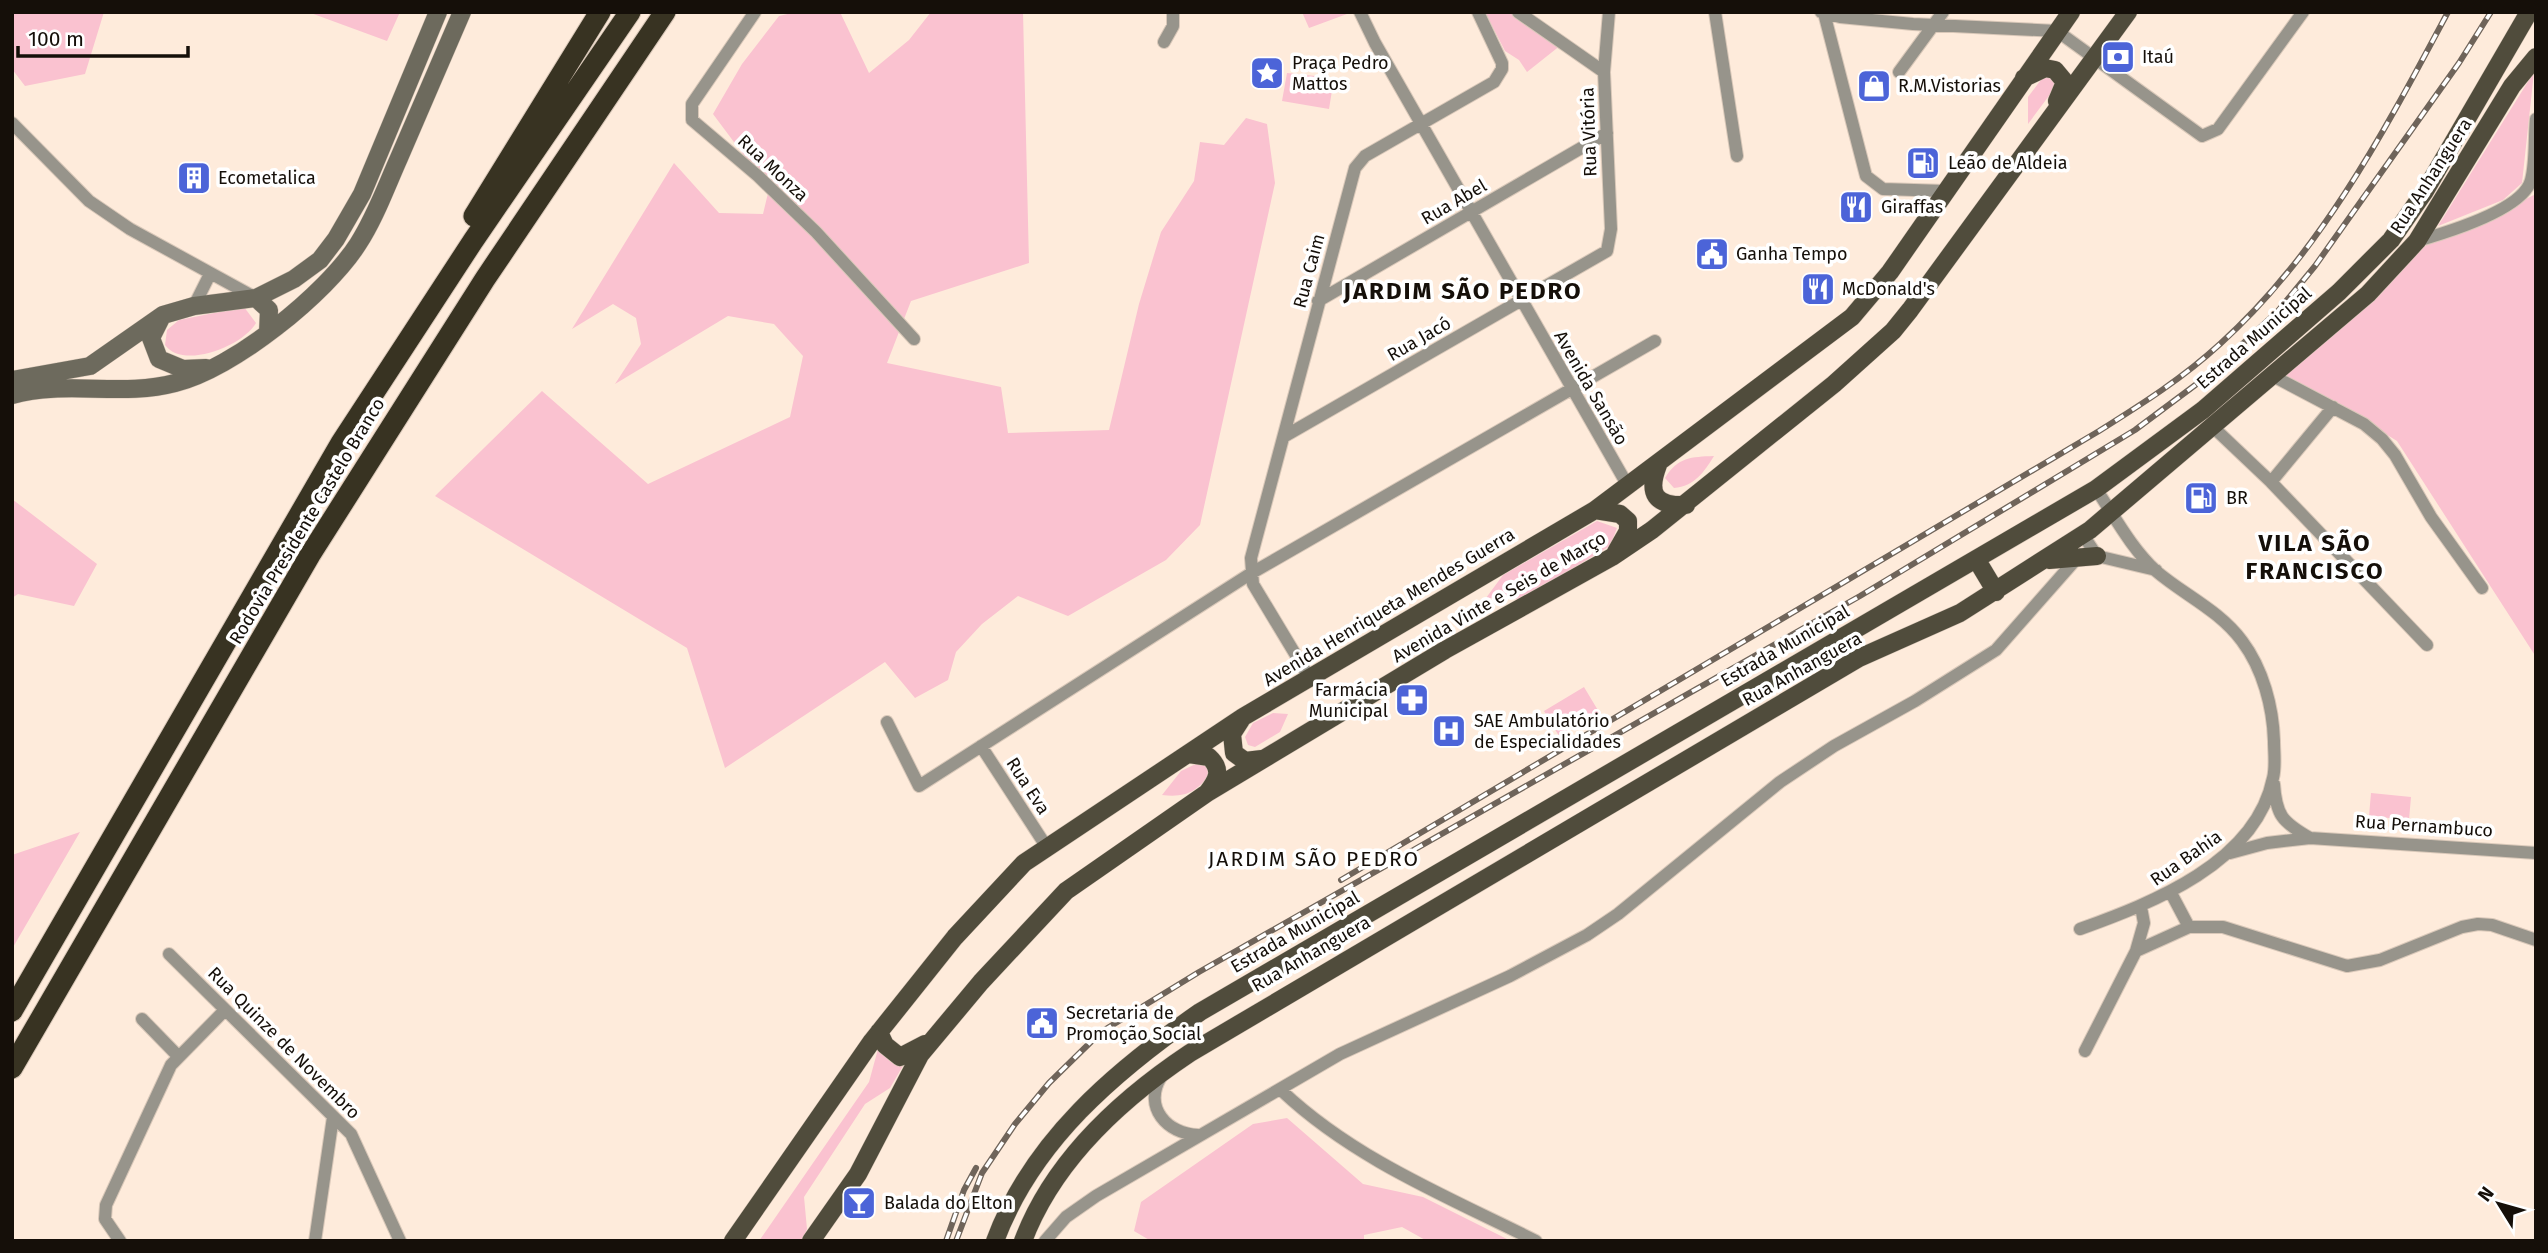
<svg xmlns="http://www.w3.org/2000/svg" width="2548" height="1253" viewBox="0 0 2548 1253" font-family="'Fira Sans',sans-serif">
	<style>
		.green { fill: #fac2d0 }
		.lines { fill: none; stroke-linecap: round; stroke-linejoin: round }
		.street-casing { stroke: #d9c8b9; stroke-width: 14 }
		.secondary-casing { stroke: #d9c8b9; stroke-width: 19 }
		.primary-casing { stroke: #d9c8b9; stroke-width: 19 }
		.highway-casing { stroke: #d9c8b9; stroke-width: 23 }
		.street { stroke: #97948b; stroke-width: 12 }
		.secondary { stroke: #6d6a5d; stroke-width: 18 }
		.primary { stroke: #504c3c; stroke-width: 18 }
		.highway { stroke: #383322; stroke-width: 21 }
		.rail-casing { stroke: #6f645a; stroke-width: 6 }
		.rail { stroke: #fff; stroke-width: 3.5; stroke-dasharray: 10; stroke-linecap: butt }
		.labels { text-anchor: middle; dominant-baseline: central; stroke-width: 7; stroke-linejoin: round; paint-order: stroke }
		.poi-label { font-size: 18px; fill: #150f09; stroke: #fff; text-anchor: start }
		.street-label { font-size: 18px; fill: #150f09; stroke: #fff }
		.quarter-label { font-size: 21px; letter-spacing: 2px; fill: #150f09; stroke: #fff }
		.district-label { font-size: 24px; font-weight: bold; letter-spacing: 2px; fill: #150f09; stroke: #fff }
	</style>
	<rect width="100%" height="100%" fill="#feebdb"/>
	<path class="green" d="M12,12H104L85,74L25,86L12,69Z
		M308,12H400L387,41Z
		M796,12H840L869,73L909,40L931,12H1023L1029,263L911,301L887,363L1001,387L1008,433L1109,430L1139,304L1161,232L1194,181L1200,142L1224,145L1246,118L1267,124L1275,183L1200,525L1166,560L1068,616L1018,596L982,624L956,652L948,680L915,698L885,662L725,768L687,648L435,496L542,391L648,484L790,417L803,356L774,324L728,316L615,384L641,344L636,318L613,304L572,329L674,163L719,213L763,214L769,189L713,114L742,64L779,16Z
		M1302,12H1346L1347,14L1309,28Z
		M1485,12H1510L1561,45L1527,72L1519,60L1505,51Z
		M2049,69L2057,85L2028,124V97Z
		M2534,72L2522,183L2503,200L2438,226Z
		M1287,73L1334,78L1329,109L1282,101Z
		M2536,179V657L2397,441L2331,400L2282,376L2420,247L2451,236L2534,195Z
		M244,307L256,323C243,346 183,370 165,345L167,330L179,320Z
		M1714,456C1704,472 1695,486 1674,488L1665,478C1678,457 1691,457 1714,456Z
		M12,499L97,564L74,606L18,594L12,598Z
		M1597,521L1617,528L1610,546L1522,599L1486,598L1503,575Z
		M1584,687L1599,712L1559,736L1544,711Z
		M1273,713L1288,714L1280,732L1255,747L1248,745L1245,737L1253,723Z
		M1204,760L1212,771C1198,791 1187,798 1162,795L1181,771Z
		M2371,793L2411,797L2409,820L2369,816Z
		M80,832L12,949V855Z
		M878,1049L890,1061L904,1064L890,1088L865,1104L804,1197L807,1229L802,1241H759L869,1082Z
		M1287,1118L1363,1184L1423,1197L1511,1241H1427L1402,1227L1364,1235V1241H1151L1134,1231L1141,1202L1253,1124Z"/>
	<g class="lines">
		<g class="street-casing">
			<path id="street" d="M755,12L692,104V120L758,176L816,232L914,339
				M1360,12L1375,43L1628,486
				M1518,12L1604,72
				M1715,12L1737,156
				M1821,12L1840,17L1913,24L2057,31L2202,136L2218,129L2303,12
				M1824,13L1866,176L1883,189L1945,191
				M1164,42L1173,26V12
				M1899,72L1943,12
				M12,123L89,201L130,229L256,298
				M2417,241C2445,233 2523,210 2531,180C2536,161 2534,138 2536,119
				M1318,301L1607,133
				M194,306L210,274
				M2273,376L2364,424L2382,439L2395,455L2431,517L2482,588
				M2213,427L2271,482L2427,645
				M1285,436L1607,251L1611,229L1604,72L1609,12
				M2271,482L2333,407
				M2083,535L2097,556L2156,570
				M1309,677L1253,584L1251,558L1355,168L1365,156L1494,82L1502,69V63L1478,12
				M887,722L919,786L1250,574L1655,341
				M981,746L1046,846
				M2274,784C2276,815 2282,822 2310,838
				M2230,853L2267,843L2310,838L2536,853
				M2171,893L2189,927
				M2080,929C2152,903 2256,863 2273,778C2276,767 2274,753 2274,741C2273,707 2263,669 2242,641C2219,610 2184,595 2156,571C2131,548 2115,517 2096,489
				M2136,951L2144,923L2141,907
				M169,954L351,1134L400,1241
				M142,1019L178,1056
				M2085,1051L2136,951L2189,927H2223L2347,966L2380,960L2462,927L2478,924L2492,925L2536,940
				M1161,1077C1143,1107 1167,1134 1198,1135
				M1282,1091C1354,1159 1448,1197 1536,1241
				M120,1241L105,1219L106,1205L171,1065L225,1010
				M315,1241L333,1117
				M1045,1241L1066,1217L1096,1196L1340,1054L1510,976L1587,935L1618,914L1780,782L1834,746L1915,701L1996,650L2078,557"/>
		</g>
		<g class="secondary-casing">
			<path id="secondary" d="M256,298L269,310L268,333
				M161,318L151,338L159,359L183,369L206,368
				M12,380L90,366L163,315L194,306L256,298L294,279L320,260L336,239L362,194L438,12
				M12,395C66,380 122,397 175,383C233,369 326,294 358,244C375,218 386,187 399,158C420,109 441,61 462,12"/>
		</g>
		<g class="primary-casing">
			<path id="primary" d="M2024,78L2045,68L2055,70L2065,82L2057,101
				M1658,465C1647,494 1655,506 1686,505
				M1595,510L1620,514L1628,521V531L1616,552
				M2049,560L2097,556
				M1981,567L1996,592
				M1241,720L1232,734L1234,753L1245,761L1262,759
				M1189,754L1209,757C1223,770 1217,780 1207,793
				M879,1032L885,1045L900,1057L925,1044
				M733,1241L872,1041L955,937L1024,863L1243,717L1595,510L1852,317L1890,272L2071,12
				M811,1241L858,1174L920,1055L981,982L1066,891L1207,793L1445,650L1612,557L1652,530L1834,384L1893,331L1910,310L2128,12
				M995,1241C1032,1141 1115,1071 1200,1012L2096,489L2203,410L2339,292L2391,240L2425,191L2529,12
				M1023,1241C1053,1161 1121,1099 1190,1053L1859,658L1960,613L2090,530L2368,294L2417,241L2512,86L2536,57"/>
		</g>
		<g class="highway-casing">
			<path id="highway" d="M474,216L600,12
				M12,1011L341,443L473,241L630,12
				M12,1068L310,555L485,279L665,12"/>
		</g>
		<use href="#street" class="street"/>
		<use href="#secondary" class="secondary"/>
		<use href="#primary" class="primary"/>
		<use href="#highway" class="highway"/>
		<g class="rail-casing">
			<path id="rail" d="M1341,880L2099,431C2142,404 2183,378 2220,344C2321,253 2385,130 2448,12
				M946,1241L964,1190L976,1168
				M956,1241L982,1173L1015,1124L1049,1083L1101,1032L1199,972L1860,596L2135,430L2210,374L2278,311L2315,266L2459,63L2491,12"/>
		</g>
		<use href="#rail" class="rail"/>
	</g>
	<defs>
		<g id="bank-square" transform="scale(1.75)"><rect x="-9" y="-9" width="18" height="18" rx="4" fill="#4c64d8" stroke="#fff"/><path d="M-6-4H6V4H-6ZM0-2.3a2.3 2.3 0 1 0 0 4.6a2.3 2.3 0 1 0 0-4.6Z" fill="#fff"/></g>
		<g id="sight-square" transform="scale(1.75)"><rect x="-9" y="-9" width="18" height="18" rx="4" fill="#4c64d8" stroke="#fff"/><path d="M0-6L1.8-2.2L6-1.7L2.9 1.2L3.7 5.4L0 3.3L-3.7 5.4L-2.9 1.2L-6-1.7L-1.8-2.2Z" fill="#fff"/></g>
		<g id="shop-square" transform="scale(1.75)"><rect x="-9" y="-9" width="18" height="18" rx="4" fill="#4c64d8" stroke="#fff"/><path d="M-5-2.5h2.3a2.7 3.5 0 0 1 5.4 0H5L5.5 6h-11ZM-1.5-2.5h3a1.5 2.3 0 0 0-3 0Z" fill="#fff"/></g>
		<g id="fuel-square" transform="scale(1.75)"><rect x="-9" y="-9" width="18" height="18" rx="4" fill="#4c64d8" stroke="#fff"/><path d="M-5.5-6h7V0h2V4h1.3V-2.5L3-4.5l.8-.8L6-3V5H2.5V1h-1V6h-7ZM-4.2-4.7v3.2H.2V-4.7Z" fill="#fff"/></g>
		<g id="building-square" transform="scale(1.75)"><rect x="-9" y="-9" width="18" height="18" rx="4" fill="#4c64d8" stroke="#fff"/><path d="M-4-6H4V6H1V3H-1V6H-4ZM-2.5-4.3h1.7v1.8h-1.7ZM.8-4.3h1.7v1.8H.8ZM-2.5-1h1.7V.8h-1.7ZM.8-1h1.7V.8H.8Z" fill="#fff"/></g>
		<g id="restaurant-square" transform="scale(1.75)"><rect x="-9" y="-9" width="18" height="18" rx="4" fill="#4c64d8" stroke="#fff"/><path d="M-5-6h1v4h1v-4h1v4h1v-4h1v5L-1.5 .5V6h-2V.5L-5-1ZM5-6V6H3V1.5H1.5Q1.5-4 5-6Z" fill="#fff"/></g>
		<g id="civic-square" transform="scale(1.75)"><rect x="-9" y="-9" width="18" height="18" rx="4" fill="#4c64d8" stroke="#fff"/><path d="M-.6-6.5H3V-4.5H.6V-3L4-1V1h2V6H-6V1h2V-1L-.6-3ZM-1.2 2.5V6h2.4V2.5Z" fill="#fff"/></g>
		<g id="pharmacy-square" transform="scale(1.75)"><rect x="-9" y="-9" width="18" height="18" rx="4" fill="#4c64d8" stroke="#fff"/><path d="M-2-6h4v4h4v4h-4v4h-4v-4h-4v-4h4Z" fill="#fff"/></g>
		<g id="hospital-square" transform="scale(1.75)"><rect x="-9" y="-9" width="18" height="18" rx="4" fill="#4c64d8" stroke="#fff"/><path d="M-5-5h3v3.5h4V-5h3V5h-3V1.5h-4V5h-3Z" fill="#fff"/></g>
		<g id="bar-square" transform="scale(1.75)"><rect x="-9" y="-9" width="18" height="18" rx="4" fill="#4c64d8" stroke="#fff"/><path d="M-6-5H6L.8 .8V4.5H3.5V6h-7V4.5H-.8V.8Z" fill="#fff"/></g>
	</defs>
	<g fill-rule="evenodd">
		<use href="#bank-square" x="2118" y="57"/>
		<use href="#sight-square" x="1267" y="73"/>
		<use href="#shop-square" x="1874" y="86"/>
		<use href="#fuel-square" x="1923" y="163"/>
		<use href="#building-square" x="194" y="178"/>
		<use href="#restaurant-square" x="1856" y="207"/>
		<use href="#civic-square" x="1712" y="254"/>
		<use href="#restaurant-square" x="1818" y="289"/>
		<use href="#fuel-square" x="2201" y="498"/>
		<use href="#pharmacy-square" x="1412" y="700"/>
		<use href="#hospital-square" x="1449" y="731"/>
		<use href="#civic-square" x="1042" y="1023"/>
		<use href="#bar-square" x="859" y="1203"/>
	</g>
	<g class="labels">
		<g class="poi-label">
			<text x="2142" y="57">Itaú</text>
			<text x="1292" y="63">Praça Pedro<tspan x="1292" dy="21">Mattos</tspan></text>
			<text x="1898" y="86">R.M.Vistorias</text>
			<text x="1948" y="163">Leão de Aldeia</text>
			<text x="218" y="178">Ecometalica</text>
			<text x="1881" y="207">Giraffas</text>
			<text x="1736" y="254">Ganha Tempo</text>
			<text x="1842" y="289">McDonald's</text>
			<text x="2226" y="498">BR</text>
			<text x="1388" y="690" text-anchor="end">Farmácia<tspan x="1388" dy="21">Municipal</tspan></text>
			<text x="1474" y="721">SAE Ambulatório<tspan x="1474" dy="21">de Especialidades</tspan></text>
			<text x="1066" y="1013">Secretaria de<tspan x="1066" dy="21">Promoção Social</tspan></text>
			<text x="884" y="1203">Balada do Elton</text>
		</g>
		<g class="street-label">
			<text transform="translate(1589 132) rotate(-92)">Rua Vitória</text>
			<text transform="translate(773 168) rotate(43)">Rua Monza</text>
			<text transform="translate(2431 176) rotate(-57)">Rua Anhanguera</text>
			<text transform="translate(1454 202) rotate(-30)">Rua Abel</text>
			<text transform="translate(1309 271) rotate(-75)">Rua Caim</text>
			<text transform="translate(2254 338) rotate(-41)">Estrada Municipal</text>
			<text transform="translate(1419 339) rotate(-30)">Rua Jacó</text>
			<text transform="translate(1591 388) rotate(60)">Avenida Sansão</text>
			<text transform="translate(307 521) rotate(-59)">Rodovia Presidente Castelo Branco</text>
			<text transform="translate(1499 597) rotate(-30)">Avenida Vinte e Seis de Março</text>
			<text transform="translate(1389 607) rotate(-31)">Avenida Henriqueta Mendes Guerra</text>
			<text transform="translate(1785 646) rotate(-30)">Estrada Municipal</text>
			<text transform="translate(1802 669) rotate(-29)">Rua Anhanguera</text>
			<text transform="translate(1028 786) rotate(57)">Rua Eva</text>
			<text transform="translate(2424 826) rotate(4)">Rua Pernambuco</text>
			<text transform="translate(2186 858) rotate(-35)">Rua Bahia</text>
			<text transform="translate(1295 932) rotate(-30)">Estrada Municipal</text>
			<text transform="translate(1311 954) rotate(-30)">Rua Anhanguera</text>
			<text transform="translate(284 1043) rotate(45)">Rua Quinze de Novembro</text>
		</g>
		<g class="quarter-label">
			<text x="1314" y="859">JARDIM SÃO PEDRO</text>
		</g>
		<g class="district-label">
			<text x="1463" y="291">JARDIM SÃO PEDRO</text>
			<text x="2315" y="543">VILA SÃO<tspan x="2315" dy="28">FRANCISCO</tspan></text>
		</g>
	</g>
	<rect width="2548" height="1253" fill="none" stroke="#150f09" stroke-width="28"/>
	<g transform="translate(2499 1204) rotate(307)" stroke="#ffffff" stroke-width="5" paint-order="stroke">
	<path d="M0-5L12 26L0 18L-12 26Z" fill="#150f09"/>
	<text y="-10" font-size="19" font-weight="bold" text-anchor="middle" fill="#150f09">N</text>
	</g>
	<path d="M18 46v10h170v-10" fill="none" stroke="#150f09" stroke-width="3.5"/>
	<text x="28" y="46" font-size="21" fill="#150f09" stroke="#ffffff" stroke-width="5" paint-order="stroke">100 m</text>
</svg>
